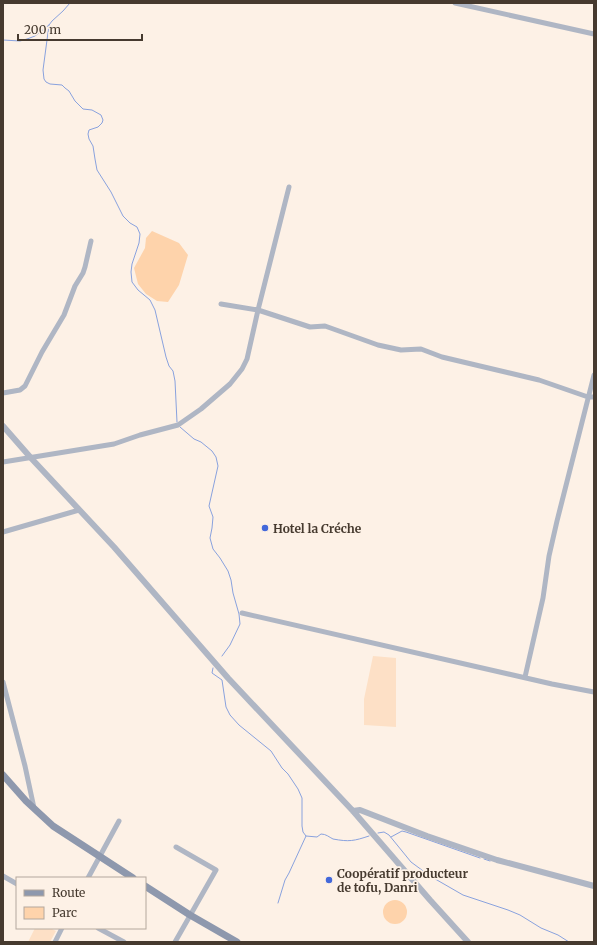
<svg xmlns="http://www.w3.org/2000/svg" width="597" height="945" viewBox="0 0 597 945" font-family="Merriweather,serif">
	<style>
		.built { fill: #fde0c6 }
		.green { fill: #fed3ab }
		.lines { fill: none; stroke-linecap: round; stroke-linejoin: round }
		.stream { stroke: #89a2de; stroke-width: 1 }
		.minor { stroke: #afb6c4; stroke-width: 5 }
		.tertiary { stroke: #afb6c4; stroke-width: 6 }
		.secondary { stroke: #8e98ad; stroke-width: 7 }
		.poi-dot { fill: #4368da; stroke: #fdf1e6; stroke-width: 1.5 }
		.labels { text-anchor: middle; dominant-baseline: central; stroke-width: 3.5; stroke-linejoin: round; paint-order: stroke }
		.poi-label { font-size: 12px; font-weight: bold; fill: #463a2f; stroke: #fdf1e6; text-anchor: start }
	</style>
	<rect width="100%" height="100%" fill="#fdf1e6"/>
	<path class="built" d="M373,656L396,658V727L364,725V699Z
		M35,928H50L56,931L50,942H28Z"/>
	<path class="green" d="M152,231L179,243L188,255L179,285L168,302L157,301L146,294L138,284L134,268L145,248L146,238Z
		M383 912a12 12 0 1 1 24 0a12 12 0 1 1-24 0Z"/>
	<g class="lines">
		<path class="stream" d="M49,25L43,70L44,79L46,82L50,84L62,85L65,88L69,91L75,101L83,109L92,110L101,115L103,120L102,123L98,127L89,130L88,134L89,139L93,146L95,159L97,170L111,192L123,216L130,223L137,227L140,234L139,243L132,264L131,272L132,282L138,290L150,300L155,310L166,357L169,366L173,371L175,381L177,422
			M3,40L20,41L27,39L35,36L49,25L52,21L63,11L70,3
			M180,427L194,439L201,442L212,451L216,457L218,466L209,506L213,517L212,528L210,538L213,549L220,558L228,571L231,580L233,593L239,614L240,624L230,645L222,656
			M213,668L212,673L222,680L226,707L230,715L239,725L271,751L282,768L288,774L298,789L302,798V826L303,832L306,836L289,873L285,880L278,903
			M378,833L384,832L389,835L411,862L430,876L463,895L508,910L520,915L541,928L558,935L569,942
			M306,836L317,837L321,834C326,834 329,837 333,839C349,842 354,841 369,836
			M391,837L402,831L406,832L480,858
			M484,859L490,861"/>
		<path class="minor" d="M455,3L594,34
			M221,304L258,310L310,327L325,326L378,345L401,350L421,349L442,357L539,380L588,397H594
			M3,393L20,390L25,386L42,352L64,315L75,286L83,273L85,267L91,241
			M3,462L114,444L140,435L178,425L201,409L230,384L242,369L247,359L258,310L289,187
			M3,532L79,510
			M242,613L552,684L594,692
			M525,677L543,598L549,556L557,521L594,375
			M3,682L25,766L34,808
			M3,876L17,884
			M88,878L119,821
			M98,928L124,942
			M55,942L62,928
			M175,942L216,870L176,847"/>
		<path class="tertiary" d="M3,426L31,458L114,547L228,678L353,811L430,900L468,942
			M353,811L360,810L427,836L497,860L594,886"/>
		<path class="secondary" d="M3,775L26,801L53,826L133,878
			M145,886L190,915L237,942"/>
	</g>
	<g class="poi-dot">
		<circle cx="265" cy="528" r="4"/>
		<circle cx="329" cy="880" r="4"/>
	</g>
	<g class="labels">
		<g class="poi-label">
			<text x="273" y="528">Hotel la Créche</text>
			<text x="337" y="873">Coopératif producteur<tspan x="337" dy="14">de tofu, Danri</tspan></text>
		</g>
	</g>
	<rect width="597" height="945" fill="none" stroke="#463a2f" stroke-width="8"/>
	<rect x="16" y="877" width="130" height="52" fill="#fdf1e6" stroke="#b4a89d"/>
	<rect x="24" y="890" width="20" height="6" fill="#8e98ad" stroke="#b4a89d"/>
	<text x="52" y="897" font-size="12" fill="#463a2f">Route</text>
	<rect x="24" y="907" width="20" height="12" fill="#fed3ab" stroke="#b4a89d"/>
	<text x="52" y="917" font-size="12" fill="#463a2f">Parc</text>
	<path d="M18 34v6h124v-6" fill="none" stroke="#463a2f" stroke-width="2"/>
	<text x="24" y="34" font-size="12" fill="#463a2f" stroke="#fdf1e6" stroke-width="3" paint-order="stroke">200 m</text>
</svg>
